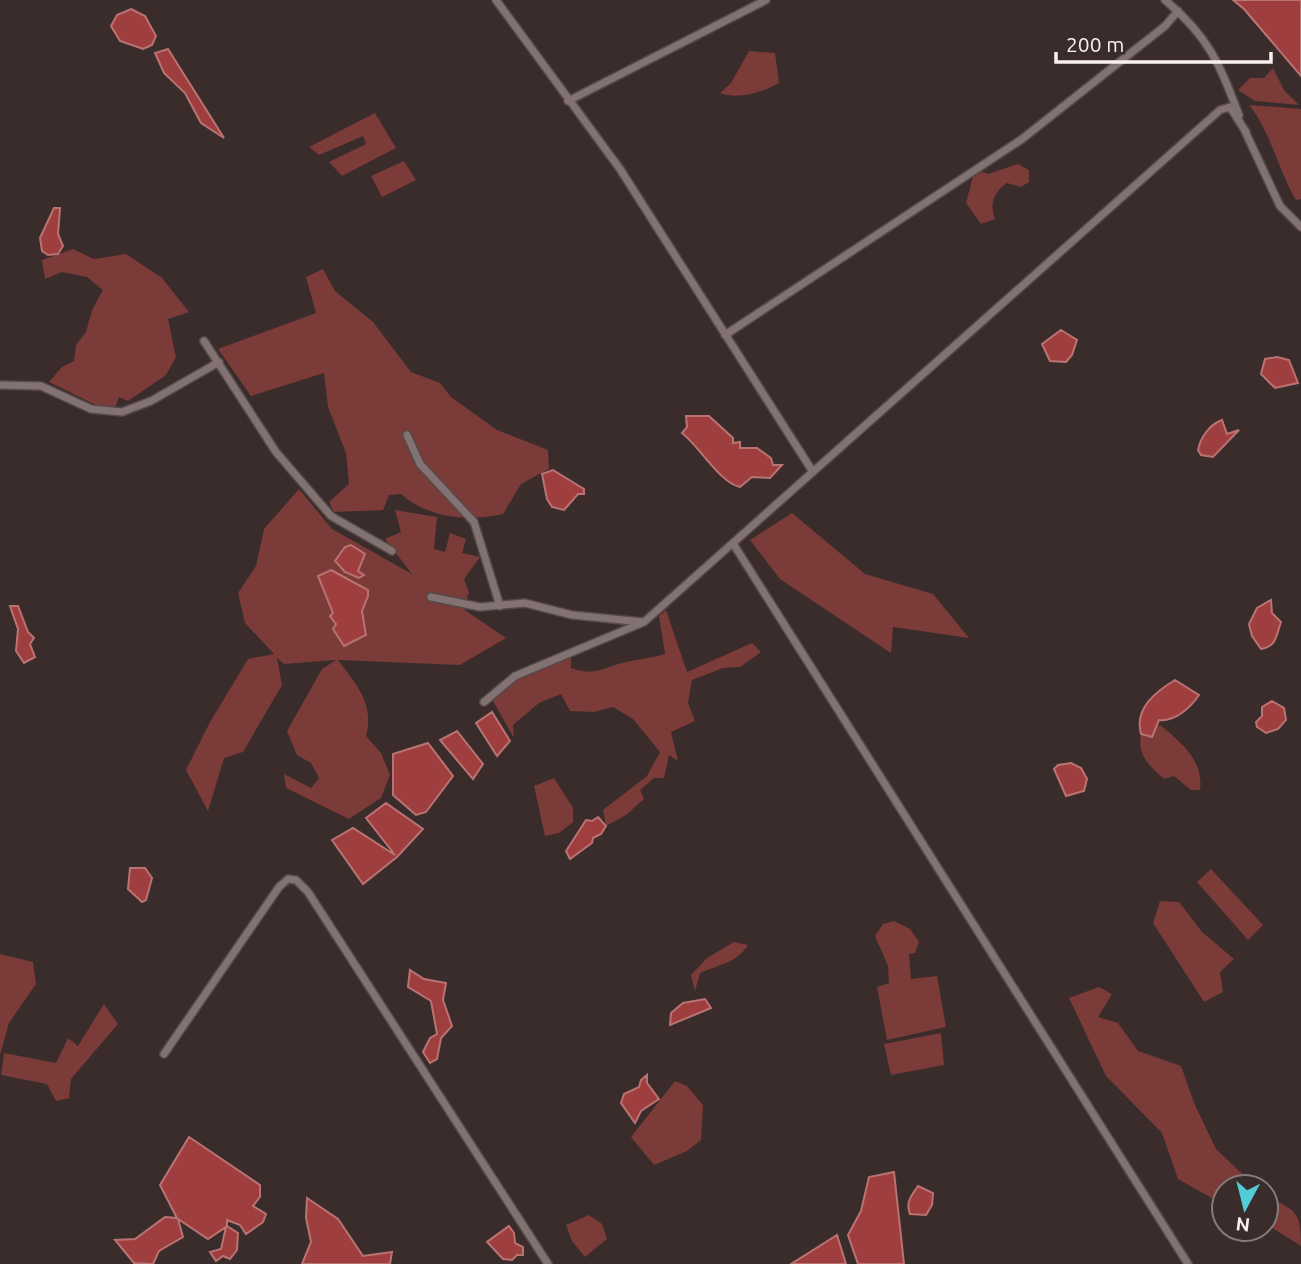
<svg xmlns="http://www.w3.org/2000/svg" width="1301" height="1264" viewBox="0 0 1301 1264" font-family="Ubuntu,sans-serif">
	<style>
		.green { fill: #7a3b39 }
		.water { fill: #9f3e3e; stroke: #ba7373; stroke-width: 2 }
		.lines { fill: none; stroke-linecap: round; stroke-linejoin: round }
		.minor-casing { stroke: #544a49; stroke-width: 10 }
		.minor { stroke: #827372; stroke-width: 7 }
	</style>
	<rect width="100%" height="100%" fill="#392c2b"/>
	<path class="green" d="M749,51L775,53L779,83C763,92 738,100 720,93L731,83Z
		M1273,68L1284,90L1299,105L1255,101L1238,90L1250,78H1264Z
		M1249,105L1301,109V199L1296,200C1278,170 1271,132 1249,105Z
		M375,113L396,148L342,176L329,162L366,144L363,136L319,155L309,147Z
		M404,161L416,180L382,197L371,176Z
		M1018,164L1029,170V182L1021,187L1007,183C994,192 989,204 995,219L981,224L966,203L975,169L988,174Z
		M73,249L94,259L126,254L162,278L189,312L168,319L176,357L166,375L128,401L119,397L115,408L96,405L49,382L62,367L74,361L76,345L86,332L92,310L103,290L87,277L62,272L45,279L42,260Z
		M323,269L335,291L373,322L411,372L440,383L451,397L497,430L548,450L549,469L521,484L503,514C469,522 427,518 401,494L389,495L383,510L334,512L329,502L349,484L346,453L328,407L324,373L251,396L218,349L316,313L306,277Z
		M299,489L332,529L412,574L385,539L401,532L395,510L437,517L434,549L445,552L450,533L466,539L462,553L480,557L464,579L469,592L466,602L450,600L506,638L460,665L338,660C356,684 375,704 366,736L381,753L390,775L381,798L349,819L286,788L284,774L311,788L319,778L311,763L297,755L287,731L322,669L336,660L284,664L277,658L282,685L243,752L224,758L208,811L186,770L210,722L248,659L274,654L245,623L238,593L256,566L264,529Z
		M792,513L865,574L933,594L969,638L893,627L891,653L780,579L750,540Z
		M666,610L687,672L752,643L761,652L740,667L723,668L692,680L688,703L695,721L671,732L678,761L669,755L664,778H654L640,790L644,799L626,815L606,826L603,810L647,776L660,752L633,719L613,707L594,712L570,711L561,694L539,703L513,725L514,738L493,701L520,674L571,657V668C596,677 603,667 626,662C639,659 652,658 665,654L659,616Z
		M1160,725C1181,742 1204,761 1200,790H1191L1174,776L1164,779C1149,766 1137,755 1141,734Z
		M554,778L573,808V822L559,833L545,836L534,786Z
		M1211,869L1263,925L1248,940L1197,882Z
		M1160,901L1179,902L1202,932L1234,959L1220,972L1223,992L1204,1002L1153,923Z
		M894,921L910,929L919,942L915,953L909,954L911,979L937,976L946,1027L887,1040L877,987L889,983L888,966L875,936L883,924Z
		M734,942L748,945C737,963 718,965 700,973L695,991L691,975L707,958Z
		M0,954L33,962L36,984L9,1023L0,1055Z
		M1099,987L1112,994L1098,1017L1118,1023L1138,1051L1181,1066L1195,1105L1216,1149L1256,1187H1224V1205L1178,1179L1162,1133L1106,1076L1069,998Z
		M104,1004L118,1024L71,1079L69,1098L56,1101L47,1084L1,1075L4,1053L56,1063L68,1038L78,1046Z
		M941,1033L944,1065L891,1075L884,1044Z
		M675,1081L687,1086L703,1105L701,1140L687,1151L654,1165L631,1137Z
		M1266,1195C1296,1212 1301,1210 1301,1246L1266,1224Z
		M589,1215L602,1224L607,1239L585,1257L572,1241L566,1225Z"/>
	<path class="water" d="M1233,0H1301V76L1244,9Z
		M131,9L145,16L156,36L152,45L143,49L120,41L111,26L117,15Z
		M168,49L224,138L201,123L185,93L164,73L155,53Z
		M54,208H60L58,234L63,246L58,254L48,255L42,251L40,238Z
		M1061,330L1077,340L1072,355L1066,362L1050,361L1042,344Z
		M1277,357L1289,360L1298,383L1275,388L1261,374L1265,359Z
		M686,416H709L733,438V443L740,442V448H757L771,458L773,465H782L770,478L752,477L740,487C720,483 699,446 682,433L687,427Z
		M1222,420L1227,434L1239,430L1213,457L1201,455L1198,450C1200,438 1210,424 1222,420Z
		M553,470L584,489V494H578L564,510L552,507L547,499L542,474Z
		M351,545L365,554L358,571L364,575L359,578L345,572L335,561L345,547Z
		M331,570L368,590V596L362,611L366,635L344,646L333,629L336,624L330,616L333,613L318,576Z
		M1271,600L1272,613L1281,622C1276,636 1277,646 1261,649L1252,636L1249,624L1257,608Z
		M10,606H18L28,632L34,638L30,644L35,657L24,663L16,651L18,629Z
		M1175,680L1199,695C1191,707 1175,722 1159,720L1152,737L1141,734C1134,709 1155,692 1175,680Z
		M1272,701L1284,708L1286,720L1278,729L1266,733L1257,727L1256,722L1262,716V707Z
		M492,712L510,741L497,756L476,723Z
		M457,731L483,764L473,779L440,740Z
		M428,743L453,776L426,812L416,815L393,795V754Z
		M1071,763L1081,768L1087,779L1084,791L1066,796L1054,769L1058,765Z
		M386,803L423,829L397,857L363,884L332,840L353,828L395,855L366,818Z
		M598,817L606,826L601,834L593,838L592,843L570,859L566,851L586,820L592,821Z
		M130,868H145L152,878L146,900L142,902L128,889Z
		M410,970L424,979L446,983L443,1000L452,1026L441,1038L437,1059L430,1063L423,1052L430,1038L437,1034L431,1001L408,987Z
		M705,999L711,1008L670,1025L671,1013L683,1003Z
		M647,1075V1083L659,1099L641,1111L635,1123L621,1103L624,1094L639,1087L641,1080Z
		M189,1137L260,1185V1197L253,1206L266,1214L263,1222L246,1234L240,1225L227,1220V1226L238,1233L237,1250L230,1259L223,1256L216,1261L210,1252L221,1249L226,1227L208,1239L178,1219L183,1237L159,1251L153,1264L134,1263L115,1240L135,1239L165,1217L177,1218L160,1185Z
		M894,1172L904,1264H858L848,1235L861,1211L869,1177Z
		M918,1186L933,1193L932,1205L926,1215L910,1214C905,1202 912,1195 918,1186Z
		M307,1198L338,1219L363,1256L392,1252L390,1264H302L311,1242L306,1218Z
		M509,1226L514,1233L515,1243L523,1247V1255H517L512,1260L503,1259L487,1242Z
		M837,1235L846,1264H791Z"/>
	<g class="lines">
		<g class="minor-casing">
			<path id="minor" d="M496,0L620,169L813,472
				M1165,0C1209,37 1219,63 1239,115
				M568,101L766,0
				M1244,129L1280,206L1301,227
				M725,335L1022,139L1165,26L1178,11
				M204,341L276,452L331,516L392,551
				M0,385L41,386L91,409L122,412L151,401L219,362
				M407,435L420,464L474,522L500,606
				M734,545L1188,1264
				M431,597L480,607L525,603L572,615L643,622
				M484,702L515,676L644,622L1220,110L1230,107L1246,132
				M164,1054L279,887L288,879L296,880L308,892L548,1264"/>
		</g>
		<use href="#minor" class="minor"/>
	</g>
	<g transform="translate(1245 1208) rotate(187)"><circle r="33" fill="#392c2b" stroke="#867a7a" stroke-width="2"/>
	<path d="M0-5L12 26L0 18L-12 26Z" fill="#52ccd6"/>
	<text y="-10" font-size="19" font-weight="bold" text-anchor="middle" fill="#f9f0f0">N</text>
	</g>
	<path d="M1056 52v10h215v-10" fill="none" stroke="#f9f0f0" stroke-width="3.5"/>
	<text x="1066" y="52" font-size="21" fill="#f9f0f0" stroke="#392c2b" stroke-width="5" paint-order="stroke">200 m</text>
</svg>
